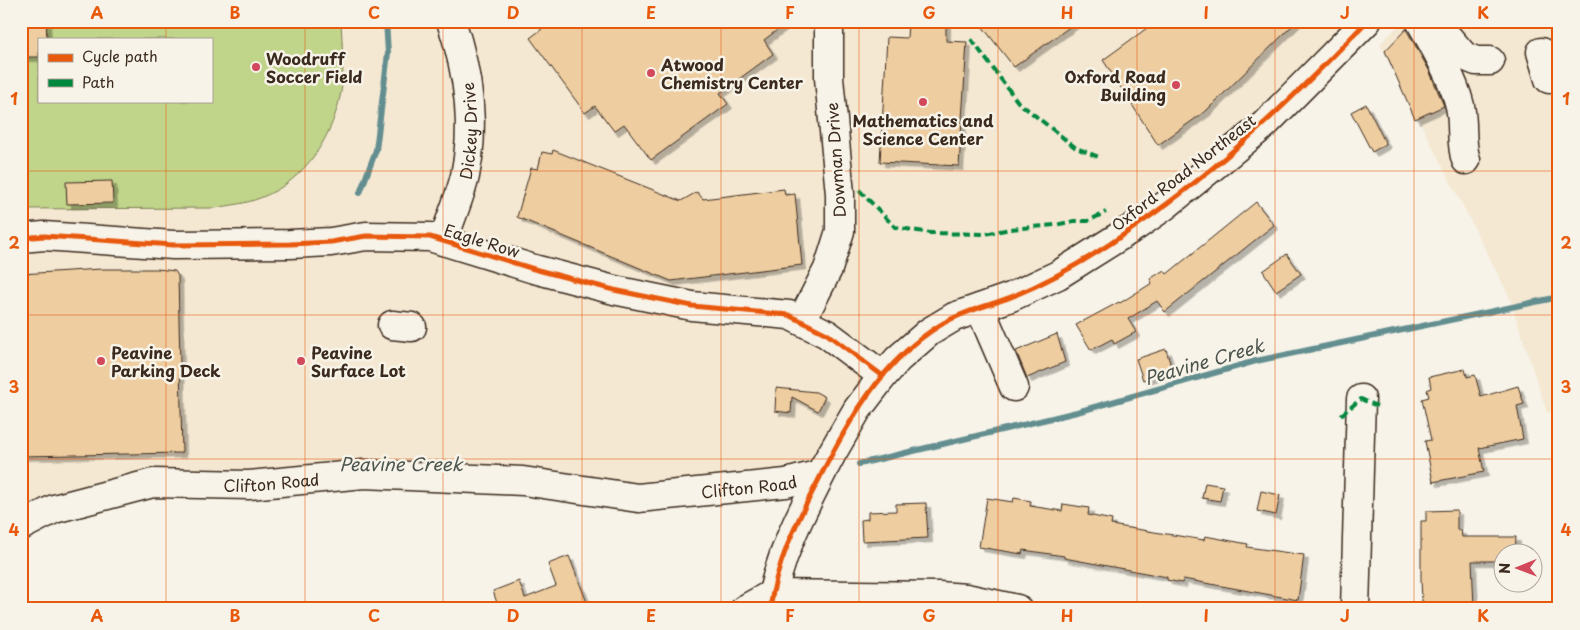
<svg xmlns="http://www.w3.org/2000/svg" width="1580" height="630" viewBox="0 0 1580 630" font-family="'Playpen Sans',sans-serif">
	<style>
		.built { fill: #f4e8d2; fill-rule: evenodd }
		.green { fill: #c0d48a; stroke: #7e7f54 }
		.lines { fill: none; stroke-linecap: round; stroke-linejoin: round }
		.stream { stroke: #648e90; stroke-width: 6 }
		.building { fill: #eecda0; stroke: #3b2a1e; filter: url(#shadow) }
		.minor-casing { stroke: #3b2a1e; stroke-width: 31 }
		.major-casing { stroke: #3b2a1e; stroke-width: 31 }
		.minor { stroke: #f7f3e8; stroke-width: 28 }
		.major { stroke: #f7f3e8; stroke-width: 28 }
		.quiet { stroke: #00873e; stroke-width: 4; stroke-dasharray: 8 4; stroke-linecap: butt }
		.cycleway-casing { stroke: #f7f3e8; stroke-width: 8 }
		.cycleway { stroke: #e8590c; stroke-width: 5 }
		.grid { fill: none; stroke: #e8590c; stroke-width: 1; stroke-opacity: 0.55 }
		.poi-dot { fill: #d1495b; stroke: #f7f3e8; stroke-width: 2 }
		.labels { text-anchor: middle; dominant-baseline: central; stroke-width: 5; stroke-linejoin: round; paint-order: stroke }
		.poi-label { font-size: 16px; font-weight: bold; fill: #3b2a1e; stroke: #f7f3e8; text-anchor: start }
		.street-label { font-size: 16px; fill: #3b2a1e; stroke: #f7f3e8 }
		.water-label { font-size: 18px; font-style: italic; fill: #4c544e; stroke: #f7f3e8 }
		.neatline { fill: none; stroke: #e8590c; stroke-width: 2 }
		.grid-label { font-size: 16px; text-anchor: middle; font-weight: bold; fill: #e8590c }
	</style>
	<defs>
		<filter id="shadow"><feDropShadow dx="4.5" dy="4.5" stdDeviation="0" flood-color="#0004"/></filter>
	</defs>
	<rect width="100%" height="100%" fill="#f7f3e8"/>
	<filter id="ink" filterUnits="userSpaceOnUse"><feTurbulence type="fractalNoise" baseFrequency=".02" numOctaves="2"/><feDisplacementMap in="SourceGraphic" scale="10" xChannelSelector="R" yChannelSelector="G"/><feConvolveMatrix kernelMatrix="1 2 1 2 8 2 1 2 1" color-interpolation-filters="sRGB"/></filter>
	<g filter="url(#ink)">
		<path class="built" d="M21,21H1367L1166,205L943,323L820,474L638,498L523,481L153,483L21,526ZM39,39H211V101H39Z
			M1403,21H1559V409L1547,413L1509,296L1380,44Z"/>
		<path class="green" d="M46,21H341C342,42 344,65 342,86C335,134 306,181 260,198C245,204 230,205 215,208L21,209V57L39,56V101H211V39H46Z"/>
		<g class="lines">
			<path class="stream" d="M360,193L376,150L388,53L386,21
				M859,464L1077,412L1256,361L1559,297"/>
		</g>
		<path class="building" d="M21,21H46L47,39H39V57H21Z
			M537,21H789L764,40L773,54L720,93L728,104L651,160L624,124L614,131L595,106L585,113L530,38L542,29Z
			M908,21H946V41L967,42L959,166L880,162L887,37L907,38Z
			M978,21H1078L1014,67Z
			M1143,21H1297L1206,111L1158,145L1103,60L1147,28Z
			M1406,29L1429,70L1444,106L1415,119L1385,51Z
			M1366,104L1386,144L1372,152L1351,112Z
			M553,150L681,201L697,192L703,199L784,189L785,195L795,194L802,265L671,281L517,217L531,168L538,169L542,152L552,154Z
			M112,181L113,203L67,204L66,182Z
			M1256,202L1274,225L1165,312L1157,301L1128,319L1136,332L1114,344L1112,339L1091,350L1076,325L1119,302L1120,303L1152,283L1150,279L1164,270L1167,274Z
			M1287,254L1301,274L1276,291L1263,271Z
			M101,269H157L175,271L178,276L182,453L21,456V274Z
			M1057,334L1065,362L1027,378L1016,351Z
			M1166,349L1172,370L1143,380L1136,359Z
			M1465,369L1467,377L1475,375L1481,397L1518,386L1524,404L1517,406L1523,439L1479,448L1484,472L1433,482L1425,441L1431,440L1422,399L1429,397L1427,390L1431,388L1429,377Z
			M776,388L816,392L825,397L818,411L792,397L791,413L775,411Z
			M1205,483L1223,486L1220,501L1202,498Z
			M1261,491L1280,495L1276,515L1257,511Z
			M987,498L1013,502L1014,498L1031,501L1030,506L1062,511L1063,504L1089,508L1088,515L1112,520L1111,525L1204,540L1205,536L1248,544L1247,547L1304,555L1298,600L1183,579L1182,583L1167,580V577L1064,558V556L1023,550L1022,554L979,547Z
			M926,503L928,538L862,541L861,520L868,519V512L896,511V504Z
			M1457,510V530H1461L1462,537H1516L1515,552H1502V561H1472L1474,608L1425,609L1424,602H1422L1421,579V521H1426V511Z
			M569,556L588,605L577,609H499L493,591L519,581L525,598L556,586L548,564Z"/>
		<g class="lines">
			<g class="minor-casing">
				<g id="minor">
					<path d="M1420,21C1434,45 1454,80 1460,106C1464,124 1460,143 1466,160"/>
					<path d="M1434,21L1464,56L1476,61H1490"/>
					<path d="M1541,52L1549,79"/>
					<path d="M21,238L44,236L173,245L290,244L331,242L366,236L430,237L534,269L614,290L692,306L789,315L827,334L883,376"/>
					<path id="s1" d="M443,241C450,220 460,197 465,176C476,123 468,71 451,21"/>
					<path d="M980,308L1014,387"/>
					<path d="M802,320L828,269L840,231V194L829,78V21"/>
					<path d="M392,325L412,327"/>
					<path d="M745,609L772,594L939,596L966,598L1017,609"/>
					<path d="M770,609C778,554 805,506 830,457"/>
					<path d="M1355,609L1361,399"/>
				</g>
			</g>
			<g class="major-casing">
				<g id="major">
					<path id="s2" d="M21,526L54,509L153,483L249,485L364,474L523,481L638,498L786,483L820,474L857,410L883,376L898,359L929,332L954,317L1011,297L1058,275L1136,226L1166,205L1264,125L1367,21"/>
				</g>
			</g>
			<use href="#minor" class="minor"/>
			<use href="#major" class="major"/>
			<path class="quiet" d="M971,39L1018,102L1076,148L1099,157
				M859,190L895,227L930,233L985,234L1010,229L1055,225L1074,221H1088L1106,212
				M1341,415L1361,399L1377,406"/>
			<g class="cycleway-casing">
				<path id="cycleway" d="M21,238L44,236L173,245L290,244L331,242L366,236L430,237L534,269L614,290L692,306L789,315L827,334L883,376
					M770,609C776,564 796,523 817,483C847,423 882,360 942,324C963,311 988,306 1011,297C1055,279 1097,254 1136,226C1221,168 1296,96 1367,21"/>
			</g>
			<use href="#cycleway" class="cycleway"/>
		</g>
	</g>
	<path class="grid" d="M166,21V39M305,21V609M443,21V609M582,21V609M721,21V609M859,21V609M998,21V609M1137,21V609M1275,21V609M1414,21V609M166,101V609M21,171H1559M21,315H1559M21,459H1559"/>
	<g class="poi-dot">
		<circle cx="256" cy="67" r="5"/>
		<circle cx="651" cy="73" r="5"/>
		<circle cx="1176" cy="85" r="5"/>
		<circle cx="923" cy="102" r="5"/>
		<circle cx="101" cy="361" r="5"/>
		<circle cx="301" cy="361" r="5"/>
	</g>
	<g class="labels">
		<g class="poi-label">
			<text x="266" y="58">Woodruff<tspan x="266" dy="18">Soccer Field</tspan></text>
			<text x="661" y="64">Atwood<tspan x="661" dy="18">Chemistry Center</tspan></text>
			<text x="1166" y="76" text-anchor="end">Oxford Road<tspan x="1166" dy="18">Building</tspan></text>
			<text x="923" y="120" text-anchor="middle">Mathematics and<tspan x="923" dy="18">Science Center</tspan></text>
			<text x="111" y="352">Peavine<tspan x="111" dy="18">Parking Deck</tspan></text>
			<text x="311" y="352">Peavine<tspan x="311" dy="18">Surface Lot</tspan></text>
		</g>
		<g class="street-label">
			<text stroke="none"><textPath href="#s1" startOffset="114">Dickey Drive</textPath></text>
			<text transform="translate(835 160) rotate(-94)">Dowman Drive</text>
			<text transform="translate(1183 172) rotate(-38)">Oxford Road Northeast</text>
			<text transform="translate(482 240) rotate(17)">Eagle Row</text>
			<text stroke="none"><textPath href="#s2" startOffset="258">Clifton Road</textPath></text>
			<text stroke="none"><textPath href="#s2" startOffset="738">Clifton Road</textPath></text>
		</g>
		<g class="water-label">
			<text transform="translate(1204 361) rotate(-16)">Peavine Creek</text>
			<text x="401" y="463">Peavine Creek</text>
		</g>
	</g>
	<rect width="1580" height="630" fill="none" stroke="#f7f3e8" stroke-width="55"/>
	<rect x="38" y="38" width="175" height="65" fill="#f7f3e8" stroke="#aca397"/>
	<rect x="48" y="54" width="25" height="8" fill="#e8590c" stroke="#aca397"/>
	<text x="82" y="62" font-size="15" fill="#3b2a1e">Cycle path</text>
	<rect x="48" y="79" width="25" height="8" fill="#00873e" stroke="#aca397"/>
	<text x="82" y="88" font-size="15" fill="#3b2a1e">Path</text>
	<g transform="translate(1518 568) rotate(269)"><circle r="24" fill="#f7f3e8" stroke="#aca397"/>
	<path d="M0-4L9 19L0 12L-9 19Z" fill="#d1495b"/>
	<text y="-8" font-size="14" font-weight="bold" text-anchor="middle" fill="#3b2a1e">N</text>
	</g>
	<rect x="28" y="28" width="1524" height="574" class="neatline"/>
	<g class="grid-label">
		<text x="97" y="19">A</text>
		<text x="235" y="19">B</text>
		<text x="374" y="19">C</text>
		<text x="513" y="19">D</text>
		<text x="651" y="19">E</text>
		<text x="790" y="19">F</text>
		<text x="929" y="19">G</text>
		<text x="1067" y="19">H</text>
		<text x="1206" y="19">I</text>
		<text x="1345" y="19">J</text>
		<text x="1483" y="19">K</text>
		<text x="14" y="105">1</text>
		<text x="1566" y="105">1</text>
		<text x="14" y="249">2</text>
		<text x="1566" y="249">2</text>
		<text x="14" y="393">3</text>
		<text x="1566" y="393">3</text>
		<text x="14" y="536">4</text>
		<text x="1566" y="536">4</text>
		<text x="97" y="622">A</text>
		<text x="235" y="622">B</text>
		<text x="374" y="622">C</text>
		<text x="513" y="622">D</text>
		<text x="651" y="622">E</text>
		<text x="790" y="622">F</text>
		<text x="929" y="622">G</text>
		<text x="1067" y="622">H</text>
		<text x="1206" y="622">I</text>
		<text x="1345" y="622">J</text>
		<text x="1483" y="622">K</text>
	</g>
</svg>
